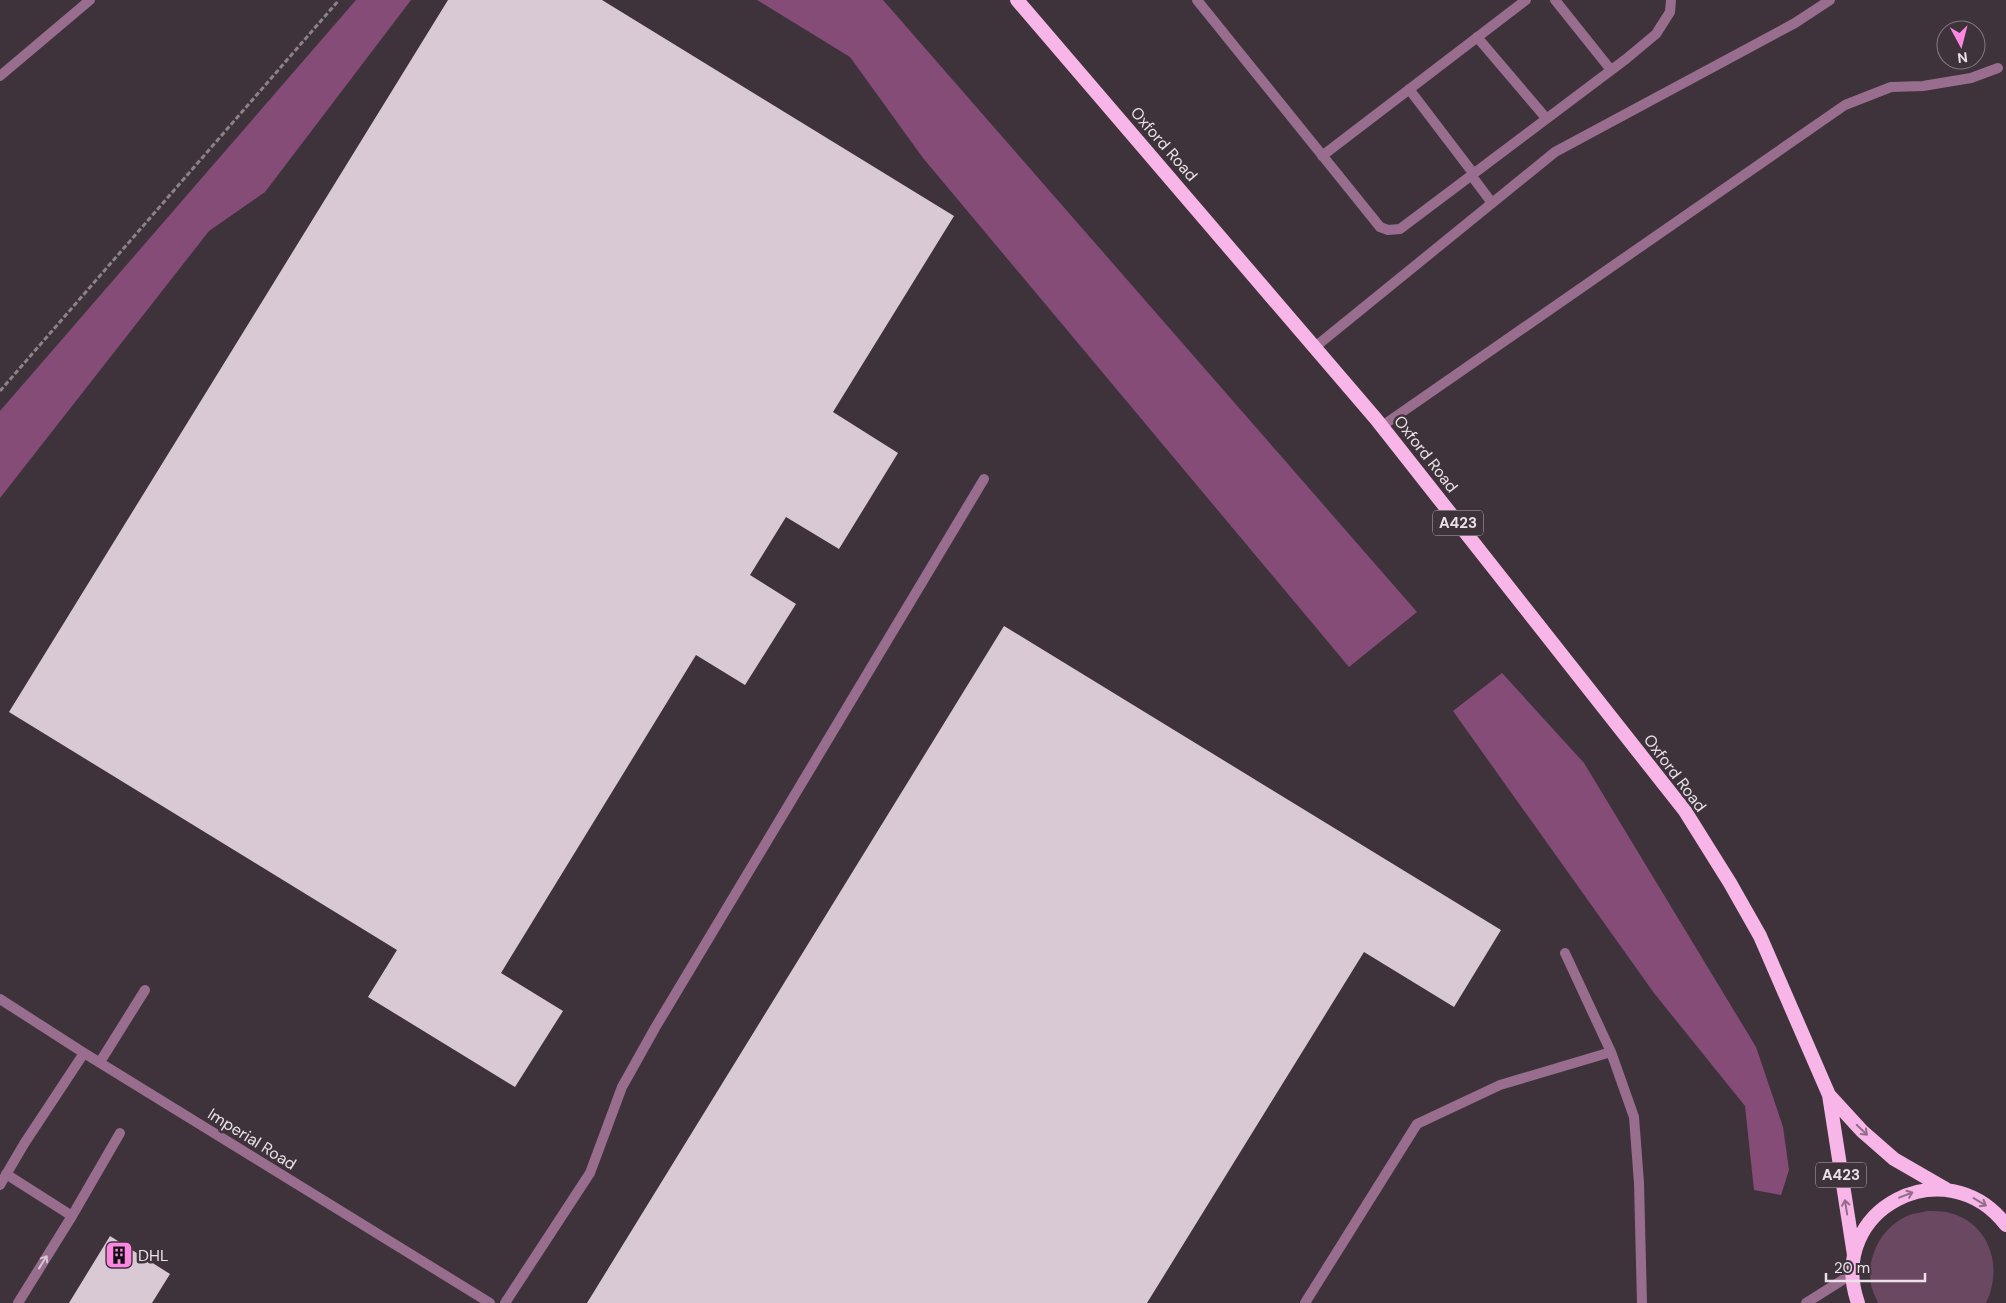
<svg xmlns="http://www.w3.org/2000/svg" width="2006" height="1303" viewBox="0 0 2006 1303" font-family="'DM Sans',sans-serif">
	<style>
		.green { fill: #6b4862 }
		.forest { fill: #854c78 }
		.building { fill: #d9c9d4 }
		.lines { fill: none; stroke-linecap: round; stroke-linejoin: round }
		.path { stroke: #8d828a; stroke-width: 3; stroke-dasharray: 5 2.5; stroke-linecap: butt }
		.service { stroke: #986d8d; stroke-width: 10 }
		.trunk { stroke: #f8b6e8; stroke-width: 14 }
		.oneway { stroke: #926e89 }
		.oneway2 { stroke: #d6c5d1 }
		.labels { text-anchor: middle; dominant-baseline: central; stroke-width: 5; stroke-linejoin: round; paint-order: stroke }
		.shield { fill: #3f333b; stroke: #b7aeb4; stroke-width: 1 }
		.shield-label { font-size: 15px; font-weight: bold; fill: #eae2e8 }
		.street-label { font-size: 16px; fill: #eae2e8; stroke: #3f333b }
		.poi-label { font-size: 16px; fill: #eae2e8; stroke: #3f333b; text-anchor: start }
	</style>
	<rect width="100%" height="100%" fill="#3f333b"/>
	<path class="green" d="M1927,1211C1933,1211 1940,1211 1946,1212C1989,1221 2004,1266 1986,1303H1878C1876,1297 1872,1291 1871,1284C1866,1257 1882,1227 1907,1216C1913,1213 1920,1213 1927,1211Z"/>
	<path class="forest" d="M356,0H411L265,192L209,231L0,498V411Z
		M757,0H883L1417,612L1349,667L923,158L850,57Z
		M1502,673L1584,763L1756,1047L1783,1127L1789,1170L1781,1195L1754,1190L1745,1106L1654,993L1453,711Z"/>
	<path class="building" d="M448,0H602L954,216L833,412L898,453L839,549L786,517L750,575L796,604L745,685L696,655L501,973L563,1011L515,1087L368,997L397,950L9,712Z
		M1004,626L1501,930L1454,1007L1364,952L1147,1303H587Z
		M110,1236L170,1274L152,1303H69Z"/>
	<g class="lines">
		<path class="path" d="M0,391L339,0"/>
		<path class="service" d="M1197,0L1380,227L1388,230L1400,229L1626,59L1656,34L1670,12L1671,0
			M1555,0L1611,70
			M1477,37L1546,118
			M0,76L90,0
			M1409,89L1473,173
			M1322,156L1526,0
			M1471,175L1492,203
			M1315,347L1555,152L1795,23L1830,0
			M1382,426L1845,105L1891,87L1923,86L1971,78L1998,68
			M1565,953L1611,1052
			M0,999L84,1053L490,1303
			M100,1062L145,990
			M6,1174L72,1216L18,1303
			M0,1185L24,1144L84,1053
			M72,1216L120,1133
			M505,1303L590,1173L622,1087L655,1028L984,479
			M1305,1303L1417,1124L1500,1085L1611,1052L1634,1117L1639,1183L1642,1303
			M1806,1303L1852,1274"/>
		<path class="trunk" d="M1017,0L1376,419L1685,811L1730,883L1760,936L1829,1095L1854,1255
			M1829,1095L1862,1131L1894,1159L1946,1189
			M1858,1303C1825,1209 1946,1147 2006,1225"/>
	</g>
	<defs><path id="oneway-shaft" d="M-6 0H5M1.5-3L5.5 0L1.5 3" fill="none" stroke-width="1.6" stroke-linecap="round" stroke-linejoin="round" transform="scale(1.25)"/></defs>
	<g class="oneway">
		<use href="#oneway-shaft" transform="translate(1862 1130) rotate(44)"/>
		<use href="#oneway-shaft" transform="translate(1906 1195) rotate(-21)"/>
		<use href="#oneway-shaft" transform="translate(1980 1202) rotate(31)"/>
		<use href="#oneway-shaft" transform="translate(1846 1207) rotate(-99)"/>
	</g>
	<use class="oneway2" href="#oneway-shaft" transform="translate(43 1262) rotate(-58)"/>
	<defs>
		<g id="building-square" transform="scale(1.4375)"><rect x="-9" y="-9" width="18" height="18" rx="4" fill="#fd86e2" stroke="#3f333b"/><path d="M-4-6H4V6H1V3H-1V6H-4ZM-2.5-4.3h1.7v1.8h-1.7ZM.8-4.3h1.7v1.8H.8ZM-2.5-1h1.7V.8h-1.7ZM.8-1h1.7V.8H.8Z" fill="#111"/></g>
	</defs>
	<g fill-rule="evenodd">
		<use href="#building-square" x="119" y="1255"/>
	</g>
	<g class="labels">
		<g class="shield">
			<rect x="1433" y="510.5" width="50" height="25" rx="4"/>
			<rect x="1816" y="1162.5" width="50" height="25" rx="4"/>
		</g>
		<g class="shield-label">
			<text x="1458" y="523">A423</text>
			<text x="1841" y="1175">A423</text>
		</g>
		<g class="street-label">
			<text transform="translate(1164 144) rotate(49)">Oxford Road</text>
			<text transform="translate(1426 454) rotate(52)">Oxford Road</text>
			<text transform="translate(1675 773) rotate(53)">Oxford Road</text>
			<text transform="translate(252 1139) rotate(32)">Imperial Road</text>
		</g>
		<g class="poi-label">
			<text x="138" y="1255">DHL</text>
		</g>
	</g>
	<g transform="translate(1961 45) rotate(173)"><circle r="24" fill="#3f333b" stroke="#837980"/>
	<path d="M0-4L9 19L0 12L-9 19Z" fill="#fd86e2"/>
	<text y="-8" font-size="14" font-weight="bold" text-anchor="middle" fill="#eae2e8">N</text>
	</g>
	<path d="M1826 1273v8h99v-8" fill="none" stroke="#eae2e8" stroke-width="2.5"/>
	<text x="1834" y="1273" font-size="15" fill="#eae2e8" stroke="#3f333b" stroke-width="4" paint-order="stroke">20 m</text>
</svg>
